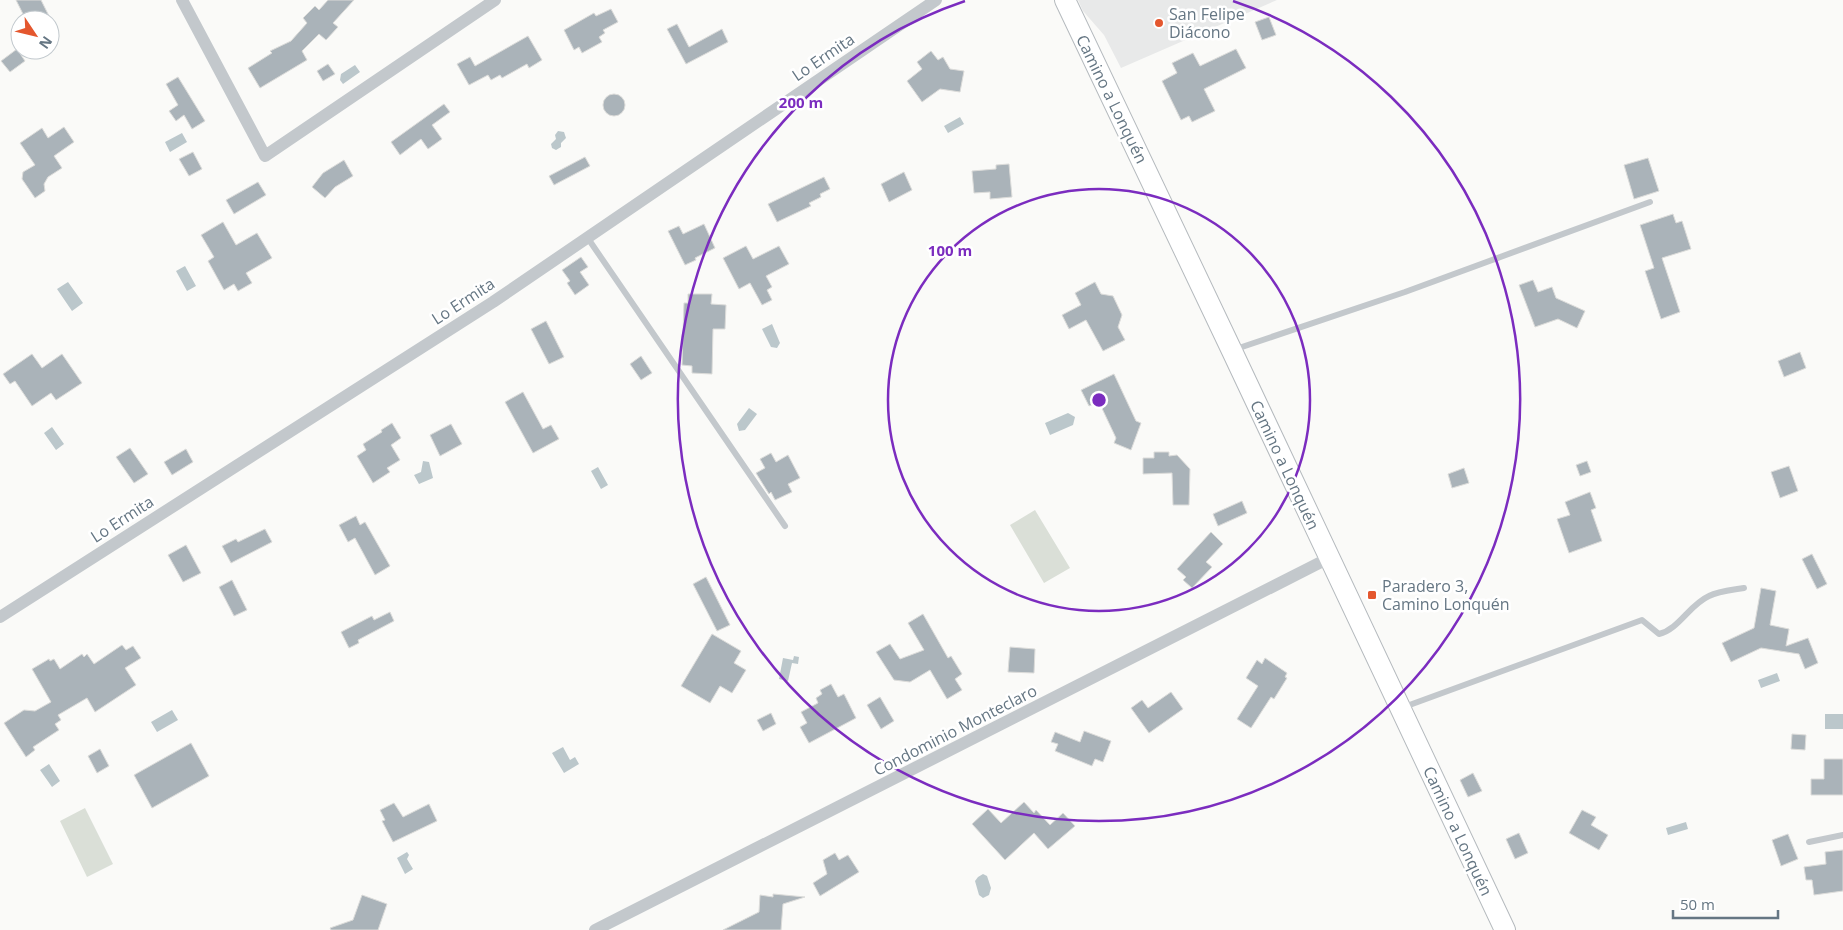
<svg xmlns="http://www.w3.org/2000/svg" width="1843" height="930" viewBox="0 0 1843 930" font-family="'Open Sans',sans-serif">
	<style>
		.built { fill: #e8e9e9 }
		.green { fill: #dadfd7 }
		.water { fill: #bbc7cb }
		.building { fill: #aab3b9; stroke: #dcdcda }
		.lines { fill: none; stroke-linecap: round; stroke-linejoin: round }
		.primary-casing { stroke: #b5babe; stroke-width: 22 }
		.lane { stroke: #c3c8cc; stroke-width: 6 }
		.street { stroke: #c3c8cc; stroke-width: 12 }
		.primary { stroke: #fff; stroke-width: 20 }
		.ring { fill: none; stroke: #7b2cbf; stroke-width: 2.5 }
		.poi-dot { fill: #e4572e; stroke: #fff; stroke-width: 2 }
		.labels { text-anchor: middle; dominant-baseline: central; stroke-width: 5; stroke-linejoin: round; paint-order: stroke }
		.poi-label { font-size: 16px; fill: #657683; stroke: #fff; text-anchor: start }
		.street-label { font-size: 16px; fill: #657683; stroke: #fff }
		.centre { fill: #7b2cbf; stroke: #fff; stroke-width: 2.5 }
		.ring-label { font-size: 15px; text-anchor: middle; font-weight: bold; fill: #7b2cbf; stroke: #fff; stroke-width: 5; stroke-linejoin: round; paint-order: stroke }
	</style>
	<rect width="100%" height="100%" fill="#fafaf8"/>
	<path class="built" d="M1078,0H1277L1121,68L1104,35L1083,11Z"/>
	<path class="green" d="M1035,510L1070,568L1044,583L1010,525Z
		M85,808L113,864L87,877L60,821Z"/>
	<path class="water" d="M355,65L360,72L343,84L340,80L341,74Z
		M960,117L964,124L948,133L944,126Z
		M558,131L564,132L566,138L561,143V147L556,150L552,148L551,144L556,139L555,135Z
		M182,133L187,142L170,152L165,142Z
		M185,266L196,286L187,291L176,271Z
		M68,282L83,303L72,311L57,289Z
		M772,324L780,343L777,348L771,347L762,329Z
		M749,408L757,414L745,430L739,431L737,424Z
		M1068,413L1075,417L1073,425L1050,435L1045,423Z
		M52,427L64,444L56,450L44,433Z
		M423,461L429,462L433,478L419,484L414,475L421,472Z
		M598,467L608,485L601,489L591,471Z
		M794,656L799,657L798,664L792,663L788,681L779,679L783,658L793,660Z
		M1777,673L1780,681L1761,688L1758,680Z
		M172,710L178,720L157,732L151,722Z
		M1825,714H1843V729H1825Z
		M563,747L570,760L575,757L579,764L564,773L552,753Z
		M49,764L60,781L52,787L40,770Z
		M1686,822L1688,829L1668,835L1666,828Z
		M407,852L409,855L407,859L413,869L405,874L397,858Z
		M983,874L987,876L991,888L989,895L983,898L979,895L975,881L978,877Z"/>
	<path class="building" d="M16,0H41L49,16L41,20H26Z
		M328,0H354L333,23L338,27L326,40L319,34L302,51L307,60L260,88L248,68L272,53L270,51L291,41L307,23L303,18L315,6L319,10Z
		M611,9L618,22L603,30L605,33L599,37L602,42L582,53L579,47L574,50L564,30L594,13L596,16Z
		M1269,17L1276,35L1262,40L1255,22Z
		M677,24L689,47L722,29L728,42L686,64L667,29Z
		M528,36L542,60L529,68L527,64L502,78L500,75L491,80L488,75L469,85L457,64L470,57L475,66Z
		M17,49L25,61L10,72L1,61Z
		M1236,49L1246,68L1204,89L1215,111L1192,122L1189,116L1181,120L1162,81L1177,73L1172,63L1193,53L1200,66Z
		M931,51L938,60L943,57L950,69L964,71L960,92L940,89L922,102L907,81L922,69L917,62Z
		M328,64L335,74L323,81L317,71Z
		M178,77L205,121L192,129L184,115L176,121L169,111L178,105L166,84Z
		M603 105a11 11 0 1 1 22 0a11 11 0 1 1-22 0Z
		M444,104L450,112L432,125L442,139L428,149L421,139L400,155L391,142Z
		M64,127L74,142L54,156L62,168L48,177L44,184L45,191L35,198L22,179L23,172L35,165L20,143L42,128L48,138Z
		M193,152L202,169L189,176L179,159Z
		M585,157L590,166L554,185L549,176Z
		M1648,158L1659,191L1634,199L1624,165Z
		M344,160L353,176L335,187L325,198L312,187L323,173Z
		M1009,164L1012,197L990,199V192L974,193L972,171L996,169V165Z
		M904,172L912,190L889,202L881,184Z
		M824,177L830,189L820,194L821,197L809,203L811,206L777,222L768,204Z
		M258,182L266,195L234,214L226,200Z
		M1673,214L1676,223L1682,221L1691,249L1662,258L1680,312L1661,319L1645,271L1654,268L1640,225Z
		M223,222L236,245L257,233L272,258L246,273L252,283L238,291L234,284L224,290L208,261L214,257L201,235Z
		M704,224L715,248L695,258L696,260L685,265L668,231L679,226L683,234Z
		M746,246L753,259L779,246L789,264L766,276L772,287L767,290L772,300L762,305L750,283L739,289L723,258Z
		M581,257L588,267L580,272L589,285L575,295L567,283L570,281L562,270Z
		M1533,280L1538,292L1552,287L1556,298L1585,311L1577,328L1558,319L1535,327L1519,285Z
		M1095,282L1101,294L1113,296L1122,315L1118,327L1125,340L1103,351L1086,320L1069,329L1062,315L1081,305L1075,293Z
		M688,294H712L711,304L726,305L725,329H713L712,374L692,373V366L682,365L684,303H688Z
		M546,321L564,357L549,364L531,329Z
		M1800,352L1806,368L1784,377L1778,361Z
		M32,354L42,368L62,354L82,383L56,400L51,393L32,406L15,381L10,384L3,374Z
		M641,356L652,373L641,380L630,364Z
		M1114,374L1136,421L1141,423L1131,450L1114,443L1116,438L1099,402L1089,406L1081,390Z
		M523,392L543,429L551,425L559,439L533,453L505,402Z
		M392,423L401,438L391,445L400,460L387,468L390,472L373,483L357,456L366,450L363,444L382,432L381,430Z
		M451,424L462,444L440,456L430,435Z
		M130,448L148,474L134,483L116,457Z
		M186,449L193,462L172,475L164,462Z
		M1154,452H1169V456L1177,455L1190,469L1189,505H1173L1172,473L1143,474V458H1154Z
		M771,453L776,462L788,455L800,478L788,484L792,492L775,500L771,492L769,494L756,473L765,468L760,459Z
		M1587,461L1591,472L1580,476L1576,465Z
		M1789,466L1798,491L1780,498L1771,472Z
		M1464,468L1469,483L1452,488L1448,474Z
		M1590,492L1596,508L1591,510L1602,541L1569,553L1557,519L1570,515L1565,502Z
		M1242,501L1247,513L1218,526L1213,514Z
		M356,516L360,525L365,522L390,566L375,575L355,538L348,542L339,525Z
		M265,529L272,542L231,563L222,546L236,539L238,542Z
		M1211,532L1223,544L1206,562L1212,567L1192,588L1183,580L1186,577L1177,569Z
		M186,545L201,573L183,582L168,555Z
		M1812,554L1827,584L1817,589L1802,559Z
		M706,577L730,625L717,631L693,584Z
		M232,580L247,610L234,616L219,587Z
		M1761,588L1776,591L1770,625L1789,629L1786,646L1808,638L1818,663L1805,669L1799,654L1761,648L1731,662L1722,643L1754,628Z
		M390,612L394,621L358,640L359,643L349,648L341,632L372,616L374,620Z
		M923,614L948,658L951,656L962,674L955,679L962,690L947,699L930,670L910,682L894,680L876,652L890,644L900,659L924,650L908,623Z
		M712,634L741,651L734,663L746,670L732,693L720,686L710,703L681,686Z
		M122,645L126,650L133,646L141,658L125,668L136,685L95,712L87,698L58,715L61,720L55,724L59,730L33,747L35,750L26,757L4,723L24,710L35,711L51,702L32,669L49,659L50,661L54,659L60,669L82,654L84,657L87,654L94,664Z
		M1010,647L1035,649L1034,673L1008,672Z
		M1265,658L1287,673L1285,677L1287,678L1274,699L1271,697L1251,728L1237,719L1258,686L1246,678L1257,660L1262,664Z
		M831,684L838,697L844,694L856,718L809,743L800,727L807,723L801,712L818,703L816,698L822,694L820,690Z
		M1171,692L1183,709L1149,733L1131,708L1142,700L1148,708Z
		M880,697L894,721L881,729L867,705Z
		M771,713L776,724L763,731L757,720Z
		M1084,731L1111,741L1103,762L1095,759L1092,766L1055,751L1058,744L1051,742L1055,732L1080,742Z
		M1792,734L1806,735L1805,750L1791,749Z
		M191,743L209,776L152,808L134,775Z
		M100,749L109,766L97,773L88,756Z
		M1824,759H1843V795H1811V779H1824Z
		M1473,773L1482,791L1468,797L1460,780Z
		M1024,802L1034,813L1036,810L1050,825L1063,813L1075,826L1048,849L1034,833L1005,860L972,824L988,809L1001,823Z
		M394,803L403,817L429,804L437,821L393,842L382,821L385,820L380,810Z
		M1582,810L1596,817L1591,825L1608,835L1599,850L1569,833Z
		M1519,833L1528,853L1515,859L1506,839Z
		M1788,834L1798,859L1781,866L1772,840Z
		M1843,850V891L1814,895L1812,880H1806L1804,867L1826,864L1825,852Z
		M835,853L839,860L848,855L859,872L820,896L813,883L827,874L823,860Z
		M773,894L805,897L783,904L781,930H723L759,912L760,895L773,897Z
		M362,895L387,904L378,930H331L330,928L353,920Z"/>
	<g class="lines">
		<g class="primary-casing">
			<path id="primary" d="M1065,0L1232,351L1505,930"/>
		</g>
		<path class="lane" d="M587,237L785,526
			M1233,350L1405,292L1650,202
			M1404,707L1642,620L1659,634C1679,629 1689,605 1709,596C1719,591 1733,590 1744,588
			M1809,842L1843,835"/>
		<path class="street" d="M182,0L265,156L495,0
			M0,617L493,302L936,0
			M595,930L1329,558"/>
		<use href="#primary" class="primary"/>
	</g>
	<g class="ring">
		<circle cx="1099" cy="400" r="211"/>
		<path d="M1233 1A421 421 0 1 1 965 1"/>
	</g>
	<g class="poi-dot">
		<circle cx="1159" cy="23" r="5"/>
		<rect x="1367" y="590" width="10" height="10" rx="2.5"/>
	</g>
	<g class="labels">
		<g class="poi-label">
			<text x="1169" y="14">San Felipe<tspan x="1169" dy="18">Diácono</tspan></text>
			<text x="1382" y="586">Paradero 3,<tspan x="1382" dy="18">Camino Lonquén</tspan></text>
		</g>
		<g class="street-label">
			<text transform="translate(823 57) rotate(-34)">Lo Ermita</text>
			<text transform="translate(1112 99) rotate(64)">Camino a Lonquén</text>
			<text transform="translate(463 301) rotate(-33)">Lo Ermita</text>
			<text transform="translate(1285 465) rotate(65)">Camino a Lonquén</text>
			<text transform="translate(122 519) rotate(-33)">Lo Ermita</text>
			<text transform="translate(955 730) rotate(-27)">Condominio Monteclaro</text>
			<text transform="translate(1458 831) rotate(65)">Camino a Lonquén</text>
		</g>
	</g>
	<circle cx="1099" cy="400" r="8" class="centre"/>
	<g class="ring-label">
		<text x="801" y="108">200 m</text>
		<text x="950" y="256">100 m</text>
	</g>
	<g transform="translate(35 35) rotate(125)"><circle r="24" fill="#ffffff" stroke="#c1c8cd"/>
	<path d="M0-4L9 19L0 12L-9 19Z" fill="#e4572e"/>
	<text y="-8" font-size="14" font-weight="bold" text-anchor="middle" fill="#657683">N</text>
	</g>
	<path d="M1673 910v8h105v-8" fill="none" stroke="#657683" stroke-width="2.5"/>
	<text x="1680" y="910" font-size="15" fill="#657683" stroke="#ffffff" stroke-width="4" paint-order="stroke">50 m</text>
</svg>
